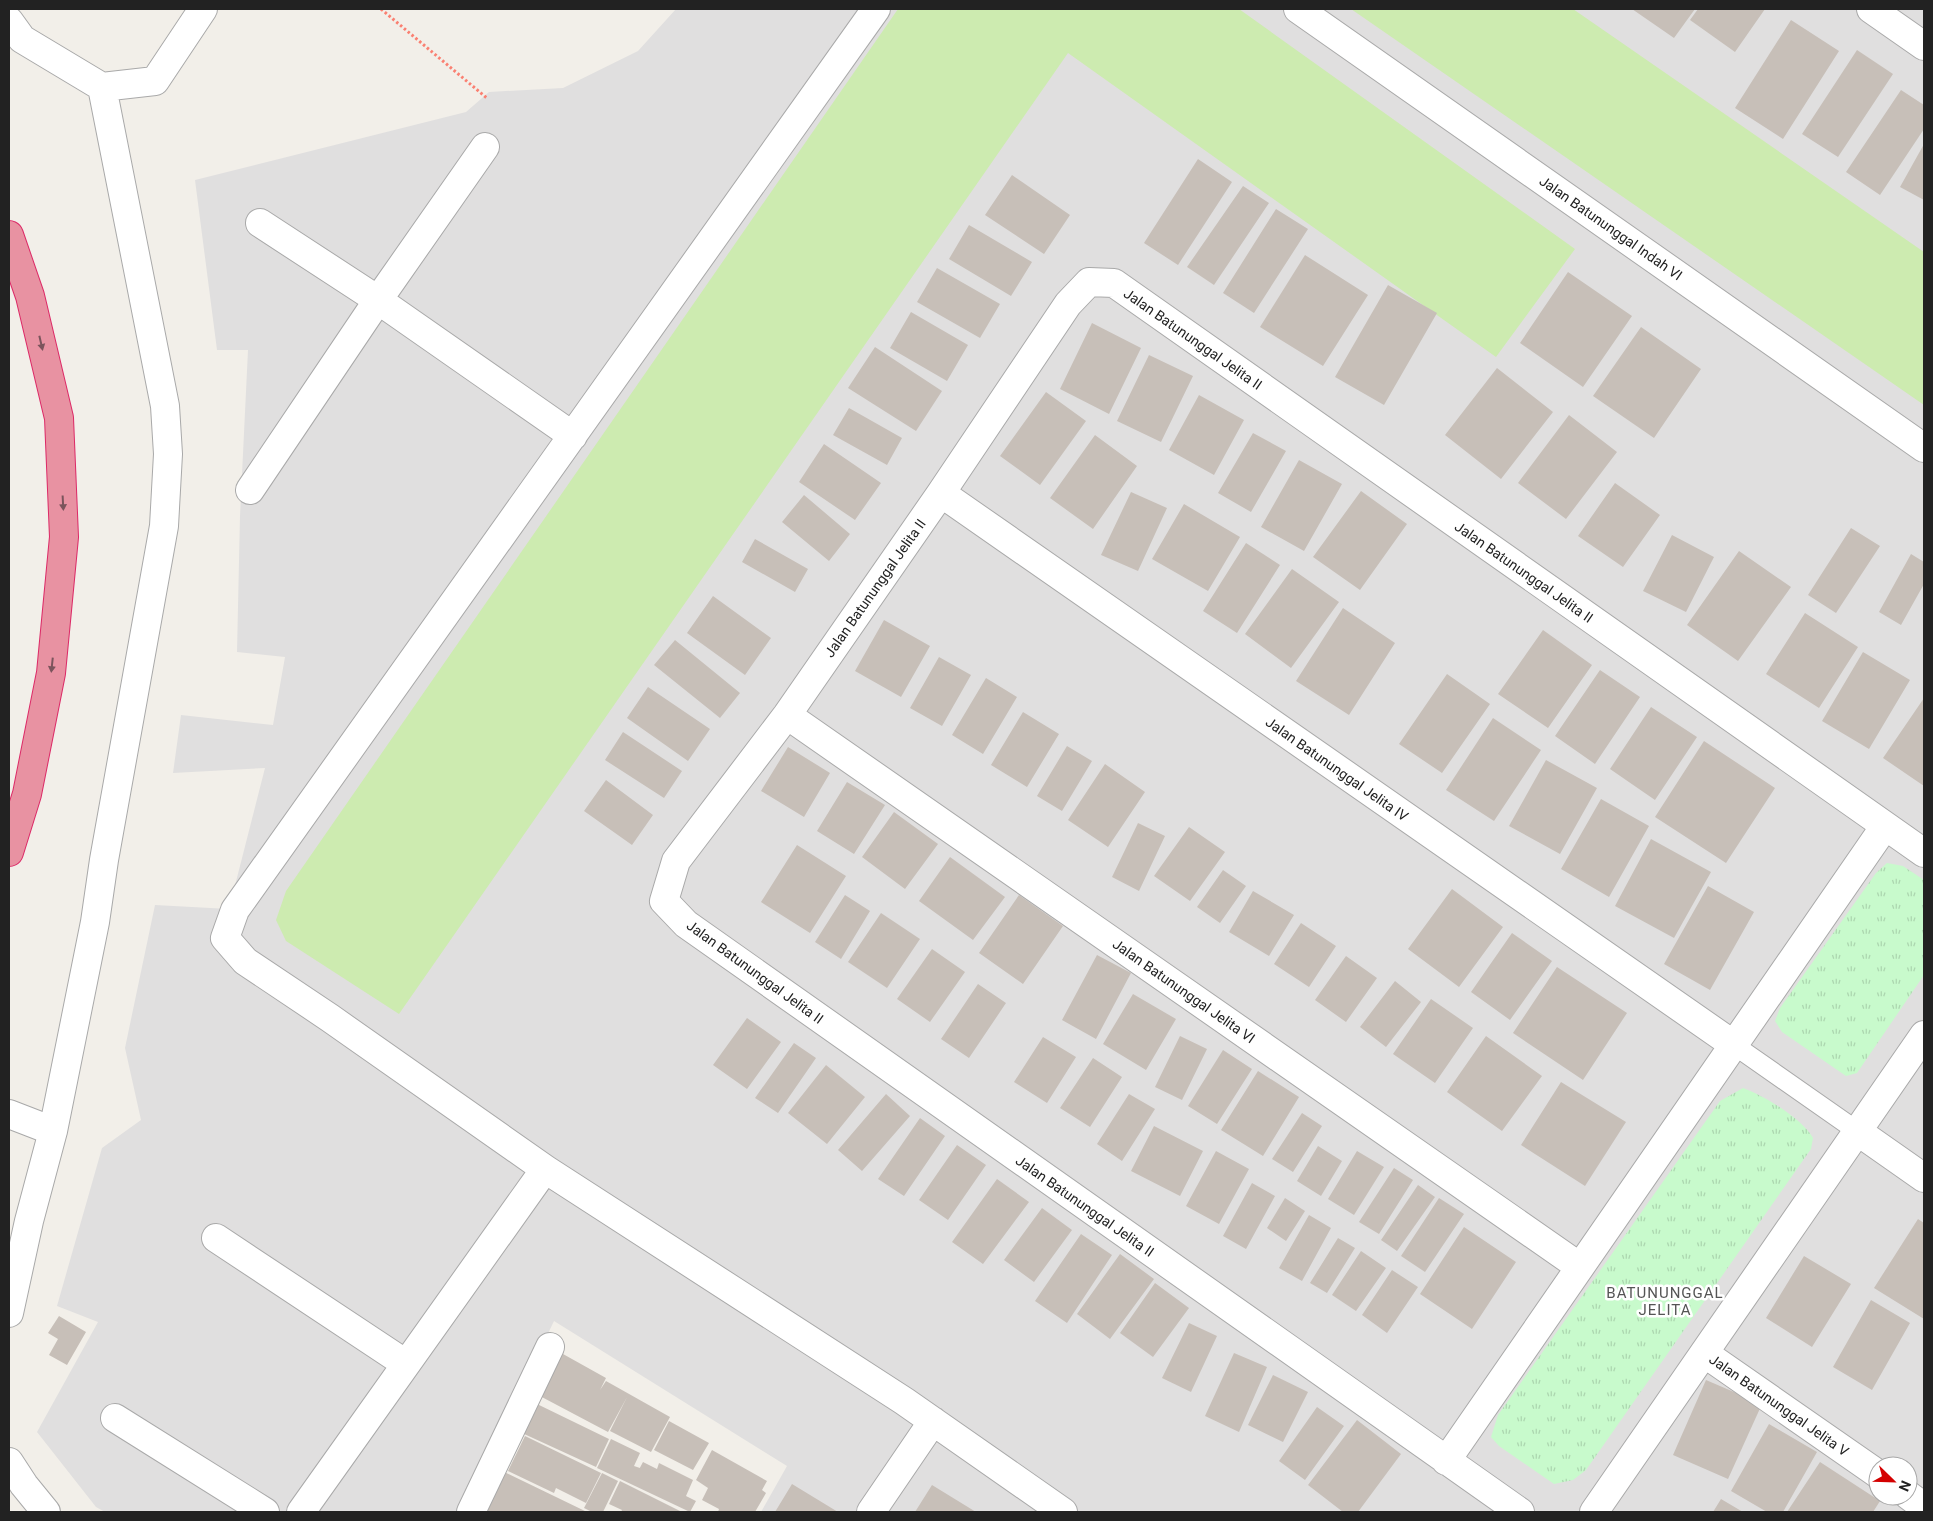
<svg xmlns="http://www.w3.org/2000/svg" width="1933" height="1521" viewBox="0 0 1933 1521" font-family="Roboto,sans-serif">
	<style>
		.residential { fill: #e0dfdf; fill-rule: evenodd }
		.grass { fill: #cdebb0 }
		.park { fill: url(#park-tufts) }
		.building { fill: #c7bfb8 }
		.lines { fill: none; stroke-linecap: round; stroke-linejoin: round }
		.lane-casing { stroke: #a9a9a9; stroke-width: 21 }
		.street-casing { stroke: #a9a9a9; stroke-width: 30 }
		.highway-casing { stroke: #dc2a67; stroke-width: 30 }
		.path { stroke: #fa8072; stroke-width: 3; stroke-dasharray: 2.5 2.5; stroke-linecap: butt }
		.lane { stroke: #fff; stroke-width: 19 }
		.street { stroke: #fff; stroke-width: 28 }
		.highway { stroke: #e892a2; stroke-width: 28 }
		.oneway { fill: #7b545c }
		.labels { text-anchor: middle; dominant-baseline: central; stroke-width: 5; stroke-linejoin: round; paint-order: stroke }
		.street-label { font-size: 14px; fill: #222; stroke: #fff }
		.neighbourhood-label { font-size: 15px; letter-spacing: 1px; fill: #555; stroke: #fff }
	</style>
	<defs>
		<pattern id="park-tufts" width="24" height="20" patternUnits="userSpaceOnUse" patternTransform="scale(1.25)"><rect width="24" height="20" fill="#c8facc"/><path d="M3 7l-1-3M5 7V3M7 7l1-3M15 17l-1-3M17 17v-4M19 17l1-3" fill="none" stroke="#acd6af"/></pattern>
	</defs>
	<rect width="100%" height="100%" fill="#f2efe9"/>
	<path class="residential" d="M676,9H1924V1512H761L787,1466L554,1321L462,1512H105L96,1507L37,1432L98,1322L57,1306L102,1148L141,1120L125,1048L155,905L229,909L265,768L173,773L181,715L273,725L285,657L237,652L240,516L248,350H217L195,180L466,112L489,92L563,88L638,51ZM1878,1466H1908V1496H1878Z"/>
	<path class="grass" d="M898,9H1239L1575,249L1496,357L1068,53L399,1014L286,941L276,920L286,891Z
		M1351,9H1573L1924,252V405Z"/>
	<path class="park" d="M1887,863L1903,866L1924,880V975L1857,1073L1846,1076L1782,1032L1775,1021L1780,1008L1876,873Z
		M1743,1088C1763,1095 1803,1119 1813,1138L1811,1149L1586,1470L1573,1480L1554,1484L1499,1446L1491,1437L1498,1415L1720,1101Z"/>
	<path class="building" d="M1632,9H1695L1674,38Z
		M1698,9H1765L1735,52L1690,20Z
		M1791,20L1839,51L1783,139L1735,108Z
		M1857,50L1893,74L1838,157L1802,134Z
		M1901,90L1924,105V129L1880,195L1846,172Z
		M1924,144V200L1900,187Z
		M1198,159L1232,182L1178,265L1144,243Z
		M1012,175L1070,215L1044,254L985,215Z
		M1243,186L1269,203L1214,285L1187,267Z
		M1276,209L1308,229L1254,313L1223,293Z
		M969,225L1032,262L1011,296L949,259Z
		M1305,255L1368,295L1323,366L1260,327Z
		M937,268L1000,304L980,338L917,302Z
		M1568,272L1632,316L1583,387L1520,343Z
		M1388,285L1437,313L1384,405L1335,377Z
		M911,312L968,345L947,381L890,348Z
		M1092,323L1141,348L1109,414L1060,389Z
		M1641,327L1701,369L1654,438L1593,396Z
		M875,347L942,391L916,431L848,388Z
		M1149,355L1193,376L1161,442L1117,421Z
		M1497,368L1553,412L1501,479L1445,435Z
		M1046,392L1086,421L1040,485L1000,456Z
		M1199,395L1244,420L1214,475L1169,450Z
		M849,408L902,438L887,465L833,435Z
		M1569,415L1617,452L1566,519L1518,483Z
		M1253,433L1286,451L1251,512L1218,493Z
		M1095,435L1137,466L1093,529L1050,498Z
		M824,444L881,483L855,520L799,482Z
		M1299,460L1342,484L1304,551L1261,527Z
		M1615,483L1660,515L1623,567L1578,536Z
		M1361,491L1407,524L1360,590L1313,557Z
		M1131,492L1167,508L1138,571L1101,555Z
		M804,495L850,534L829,561L782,522Z
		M1184,504L1240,537L1208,591L1152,559Z
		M1851,528L1880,546L1836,613L1808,595Z
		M1672,535L1714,557L1686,612L1643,591Z
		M755,539L808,569L795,592L742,562Z
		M1246,543L1280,565L1237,633L1203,611Z
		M1739,551L1791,587L1738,661L1687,625Z
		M1911,554L1924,562V584L1901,625L1879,612Z
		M1292,569L1339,602L1291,668L1245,634Z
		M713,596L771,638L745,675L687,633Z
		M1343,608L1395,643L1349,715L1296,681Z
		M1805,613L1858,647L1819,708L1766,674Z
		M884,620L930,646L901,697L855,671Z
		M1543,630L1592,665L1548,728L1498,694Z
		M675,640L740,693L720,718L654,665Z
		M1863,652L1910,680L1869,749L1822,721Z
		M939,657L971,675L942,726L910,708Z
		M1600,670L1640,697L1595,764L1555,736Z
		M1447,674L1490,704L1442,773L1399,744Z
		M986,678L1017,697L983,754L952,735Z
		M648,687L710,729L688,761L627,718Z
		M1924,698V786L1883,758Z
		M1651,707L1697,737L1655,800L1610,769Z
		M1023,712L1059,734L1027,787L991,765Z
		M1493,718L1541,750L1494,821L1446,790Z
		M623,732L682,771L664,798L605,760Z
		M1704,741L1775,788L1726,863L1655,817Z
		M1067,746L1092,761L1062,811L1037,796Z
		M788,747L830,773L804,817L761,791Z
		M1546,760L1597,788L1560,854L1509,826Z
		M1105,764L1145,792L1108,847L1068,820Z
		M606,780L653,815L632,845L584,811Z
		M847,782L885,805L854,854L817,831Z
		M1601,799L1649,826L1609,897L1561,869Z
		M894,812L938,844L905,889L862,857Z
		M1138,823L1165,836L1139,891L1112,877Z
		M1189,827L1225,852L1190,901L1154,876Z
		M1651,839L1711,872L1674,938L1615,906Z
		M797,845L846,876L810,933L761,902Z
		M950,857L1005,897L973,940L919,901Z
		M1223,870L1246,886L1220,923L1197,907Z
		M1708,886L1754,912L1710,990L1664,964Z
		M1452,889L1503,927L1459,987L1408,949Z
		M1253,891L1294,915L1269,956L1229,932Z
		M845,895L870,911L841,959L815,942Z
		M1019,895L1063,926L1023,984L979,953Z
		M881,913L920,939L887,988L848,962Z
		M1301,923L1336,946L1309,987L1274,964Z
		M1512,933L1552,961L1510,1020L1471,992Z
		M932,949L965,972L930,1022L897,999Z
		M1097,955L1131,973L1096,1039L1062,1020Z
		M1346,956L1377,978L1346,1022L1315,1000Z
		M1557,967L1627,1013L1583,1080L1513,1033Z
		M1395,981L1421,1002L1386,1047L1360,1027Z
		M978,984L1006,1003L969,1058L941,1039Z
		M1133,994L1176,1019L1146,1070L1103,1044Z
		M1431,999L1473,1028L1435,1083L1393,1054Z
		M747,1018L781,1042L747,1089L713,1065Z
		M1180,1036L1207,1049L1182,1100L1155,1087Z
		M1486,1036L1542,1076L1502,1131L1447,1092Z
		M1043,1037L1076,1057L1047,1103L1014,1082Z
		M794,1043L816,1058L778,1113L755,1098Z
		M1223,1050L1252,1069L1217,1124L1188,1106Z
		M1093,1058L1122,1077L1090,1127L1060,1108Z
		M826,1065L865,1097L827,1144L788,1113Z
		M1258,1071L1299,1097L1263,1156L1221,1130Z
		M1561,1082L1626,1122L1585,1186L1521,1145Z
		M886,1094L910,1116L862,1171L838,1150Z
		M1129,1094L1155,1109L1122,1161L1097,1144Z
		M1302,1113L1322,1126L1293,1172L1272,1159Z
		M920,1118L945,1136L904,1196L878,1179Z
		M1154,1126L1203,1151L1180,1196L1131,1171Z
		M957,1145L986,1165L948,1220L919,1200Z
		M1318,1146L1342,1161L1321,1196L1297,1181Z
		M1216,1151L1249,1169L1219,1224L1186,1206Z
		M1357,1151L1384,1167L1354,1215L1328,1199Z
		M1394,1168L1413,1180L1379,1234L1359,1222Z
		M997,1179L1029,1202L983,1264L952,1242Z
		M1252,1183L1275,1196L1246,1249L1223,1236Z
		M1418,1185L1435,1197L1397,1251L1381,1240Z
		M1285,1198L1305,1211L1286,1241L1267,1228Z
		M1439,1198L1464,1214L1425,1272L1401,1256Z
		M1042,1208L1072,1230L1034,1282L1004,1260Z
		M1309,1215L1331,1228L1302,1281L1279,1268Z
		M1918,1219L1924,1223V1319L1874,1288Z
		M1464,1227L1516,1262L1472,1329L1420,1294Z
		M1081,1234L1112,1255L1067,1323L1035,1301Z
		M1338,1238L1355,1248L1327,1293L1310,1283Z
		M1361,1251L1386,1268L1356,1311L1332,1295Z
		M1120,1254L1154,1279L1110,1339L1077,1314Z
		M1804,1256L1851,1284L1812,1347L1766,1318Z
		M1392,1270L1418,1287L1387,1333L1362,1315Z
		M1155,1283L1189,1308L1153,1357L1120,1333Z
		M1871,1300L1910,1323L1872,1390L1833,1367Z
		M59,1316L86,1332L67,1365L49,1355L58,1339L48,1333Z
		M1189,1323L1217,1336L1191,1392L1162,1378Z
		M1234,1353L1267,1367L1239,1432L1205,1416Z
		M563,1354L606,1378L600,1390L606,1381L670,1417L651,1452L610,1431L627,1397L608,1432L538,1395Z
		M1273,1375L1308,1392L1283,1442L1248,1425Z
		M1706,1380L1762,1404L1728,1479L1673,1455Z
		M537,1404L609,1439L596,1467L522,1433Z
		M1317,1407L1344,1426L1305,1480L1279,1461Z
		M1357,1420L1401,1454L1358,1512H1343L1308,1485Z
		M669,1421L709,1443L693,1470L654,1450Z
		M1769,1424L1817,1452L1783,1512H1767L1731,1491Z
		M525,1436L601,1473L586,1503L556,1488L554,1493L508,1471Z
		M611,1439L640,1453L634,1466L640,1468L635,1477L643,1462L657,1469L659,1463L693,1480L686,1496L696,1501L690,1512L597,1468Z
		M712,1450L767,1481L762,1490L766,1493L755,1512H718L719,1509L702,1500L708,1488L696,1480Z
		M1820,1462L1880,1501L1873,1512H1787Z
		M500,1470L587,1512H481Z
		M602,1473L618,1481L603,1512H592L584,1508Z
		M620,1481L682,1512H621L622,1510L609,1504Z
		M792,1484L838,1512H775Z
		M932,1485L976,1512H915Z
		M1721,1499L1743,1512H1713Z"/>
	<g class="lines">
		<g class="lane-casing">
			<path id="lane" d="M1734,1045L1857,1131"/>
		</g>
		<g class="street-casing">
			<path id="street" d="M876,9L235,910L225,938L245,961L330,1018L545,1169L904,1401L1063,1512
				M1298,9L1924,448
				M1871,9L1924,46
				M9,21L22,39L102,87L155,81L203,9
				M260,223L378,300L573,436
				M250,490L378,300L485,147
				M941,493L1734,1045
				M787,715L1580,1267
				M9,1114L53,1131
				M1857,1131L1924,1178
				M216,1238L406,1364
				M9,1313L29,1221L53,1131L95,922L104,860L164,526L168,454L165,406L102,87
				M1704,1353L1878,1474
				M115,1418L265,1512
				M1446,1461L1885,826
				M9,1462L24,1485L46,1512
				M1908,1495L1924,1507
				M301,1512L545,1169
				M471,1512L550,1347
				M871,1512L933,1421
				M1520,1512L686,924L664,901L676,861L787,715L941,493L1068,304L1089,282L1114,283L1924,853
				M1594,1512L1924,1035"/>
		</g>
		<g class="highway-casing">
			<path id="highway" d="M9,235L30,296L59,418L64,537L51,673L27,794L9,852"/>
		</g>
		<path class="path" d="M381,9L488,99"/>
		<use href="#lane" class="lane"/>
		<use href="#street" class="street"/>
		<use href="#highway" class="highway"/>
	</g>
	<defs><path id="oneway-solid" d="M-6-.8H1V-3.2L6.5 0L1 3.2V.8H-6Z" transform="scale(1.25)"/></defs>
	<g class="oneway">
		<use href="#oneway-solid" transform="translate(41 343) rotate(77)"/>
		<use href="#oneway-solid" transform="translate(63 503) rotate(87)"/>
		<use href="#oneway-solid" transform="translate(52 665) rotate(96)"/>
	</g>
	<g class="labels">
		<g class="street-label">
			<text transform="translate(1611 228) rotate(35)">Jalan Batununggal Indah VI</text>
			<text transform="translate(1193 339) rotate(35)">Jalan Batununggal Jelita II</text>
			<text transform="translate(1524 572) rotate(35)">Jalan Batununggal Jelita II</text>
			<text transform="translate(875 588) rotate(-55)">Jalan Batununggal Jelita II</text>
			<text transform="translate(1337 769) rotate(35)">Jalan Batununggal Jelita IV</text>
			<text transform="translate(755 972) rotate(36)">Jalan Batununggal Jelita II</text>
			<text transform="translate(1184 991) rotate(35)">Jalan Batununggal Jelita VI</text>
			<text transform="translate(1085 1206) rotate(35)">Jalan Batununggal Jelita II</text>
			<text transform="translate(1779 1405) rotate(35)">Jalan Batununggal Jelita V</text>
		</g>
		<g class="neighbourhood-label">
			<text x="1665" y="1293">BATUNUNGGAL<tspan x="1665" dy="17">JELITA</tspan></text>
		</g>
	</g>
	<rect width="1933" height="1521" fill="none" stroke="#222222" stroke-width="20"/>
	<g transform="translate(1893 1481) rotate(113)"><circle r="24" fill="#ffffff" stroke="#a7a7a7"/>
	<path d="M0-4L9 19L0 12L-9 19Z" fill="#d40000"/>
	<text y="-8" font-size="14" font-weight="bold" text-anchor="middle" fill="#222222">N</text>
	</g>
</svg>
